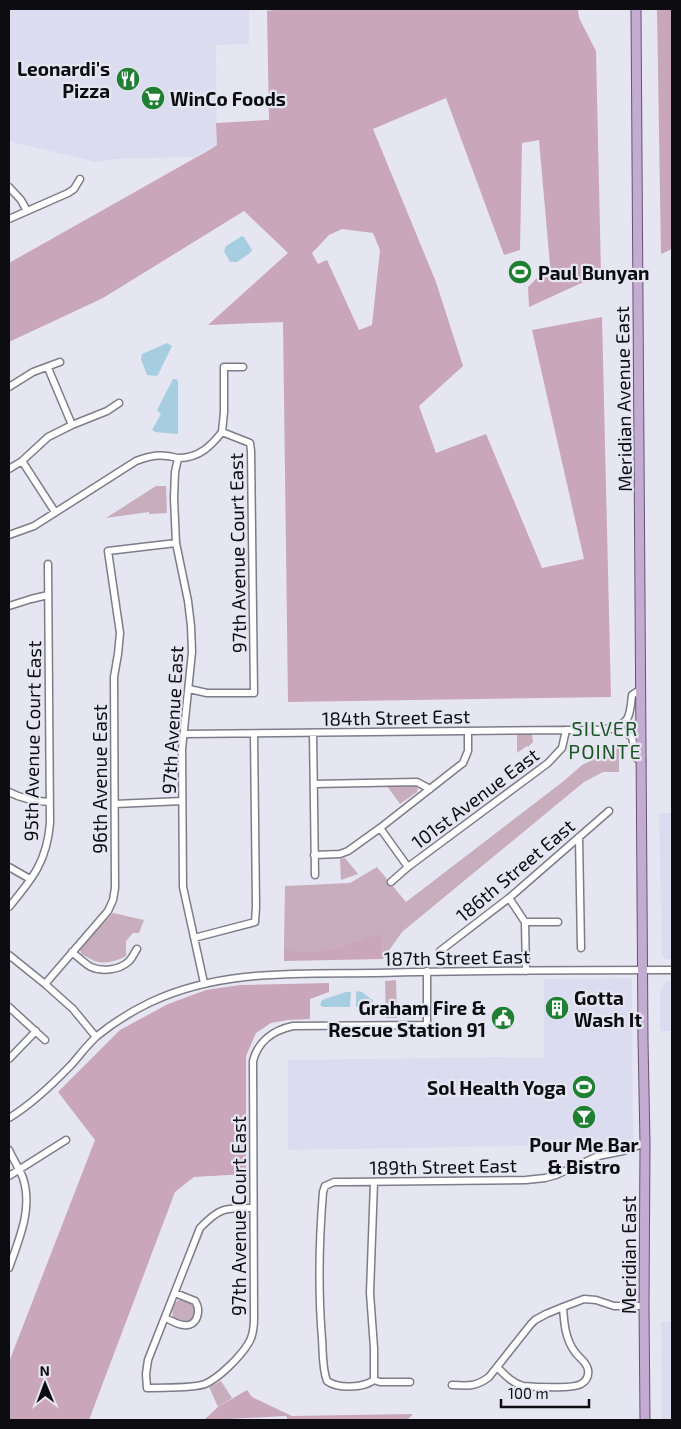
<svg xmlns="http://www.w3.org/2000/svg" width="681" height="1429" viewBox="0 0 681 1429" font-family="'Exo 2',sans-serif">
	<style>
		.built { fill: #dcdcf0 }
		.green { fill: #c8adbd }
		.forest { fill: #c9a6ba; fill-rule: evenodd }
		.water { fill: #a7cde1 }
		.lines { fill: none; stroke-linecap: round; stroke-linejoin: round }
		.minor-casing { stroke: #7d7c88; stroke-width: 9 }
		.major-casing { stroke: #6b5078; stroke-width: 11 }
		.minor { stroke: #fff; stroke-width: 6 }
		.major { stroke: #c4acd0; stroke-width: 9 }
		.labels { text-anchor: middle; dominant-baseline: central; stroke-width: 4.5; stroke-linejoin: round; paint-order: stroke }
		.poi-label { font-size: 19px; font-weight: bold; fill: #0d0d11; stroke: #e6e6f2; text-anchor: end }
		.street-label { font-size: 19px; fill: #0d0d11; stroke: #e6e6f2 }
		.neighbourhood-label { font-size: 20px; letter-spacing: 1px; fill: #1b5625; stroke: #e6e6f2 }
	</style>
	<rect width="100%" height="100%" fill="#e6e6f2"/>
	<path class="built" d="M9,9L78,10L119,9H249V44L216,45L217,145L194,157L116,159L95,162L9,141Z
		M659,813H672V959H666L662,956Z
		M632,978L633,1144L288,1150V1060L497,1057L544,1058V979Z
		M670,981H672V1031H660V990L666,982Z
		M661,1322H672V1420H662Z"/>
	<path class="green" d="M156,486H166L167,513L149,514V512L106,518Z
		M517,734H532L533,742L528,747L527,746L517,753Z
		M612,744H619V772H603L584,782L402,932L383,959L382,935C374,937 366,938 359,940C334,947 309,962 284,945L285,886L350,883L377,867L406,902L565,780L582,765L612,751Z
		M415,785L418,788L417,792L400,804L387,786Z
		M345,858L358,874L341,880L340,859Z
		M113,913L144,920L139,933H133L126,941V956C119,960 107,964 98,962C92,961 88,956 82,955L80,950L82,946Z
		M396,980L397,1018H386L385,981Z
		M181,1299C186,1300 193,1303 195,1308C198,1314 192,1324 185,1322C181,1322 177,1319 173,1317C171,1310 174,1301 181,1299Z
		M221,1381L232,1398L218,1407L209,1387Z"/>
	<path class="forest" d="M280,9H578L579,18L596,51L601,274L529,307L528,287L550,265L539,140L522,143L520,250L504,255L446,98L373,129L436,282L463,366L419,406L436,453L486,434L542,568L584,559L532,330L602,317L611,697L288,702L283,322L208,325L288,253L244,211L103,298L9,342V263L211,149L217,145L216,123L269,120L267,11ZM342,229L373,233L380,250L372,325L359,330L327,260L318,264L312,253L329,235Z
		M657,9H672V249L661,254Z
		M382,934L383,959L284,961V945C309,961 334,947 359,940C366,938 374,936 382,934Z
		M329,983V992L310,999V1019L288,1020L271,1023L256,1033L246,1056V1174L194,1177L175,1192L89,1420H9V1362L95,1140L58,1092L120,1030L168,1004L206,990L240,985Z
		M247,1390L252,1397L292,1416L413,1414L407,1420H288L286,1416L227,1419L226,1420H204L218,1407Z"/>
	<path class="water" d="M242,236L244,237L252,250L250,253L237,262H230L224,251L226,246Z
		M167,343L172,346L158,375L156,376L147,375L141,359L142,354Z
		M173,379H177L178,382V434L155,432L152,430L161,414L157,410Z
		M356,991L362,992L371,999L373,1000L372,1006L356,1007Z
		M346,992H351L350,1007H323L320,1005L322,1000Z"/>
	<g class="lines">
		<g class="minor-casing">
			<path id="minor" d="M9,187L21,200L27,211
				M9,219L68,193L74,189L80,179
				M48,368L72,425
				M9,387L33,372L60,362
				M222,432L224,412V367H243
				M178,459L175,472L174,498L176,543L188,601L191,626L192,652L182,749L183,887L204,983
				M22,461L55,512
				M9,469L22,461L48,437L72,425L107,411L119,403
				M9,535L34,526L136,461C146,457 156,454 167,456C171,456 175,458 179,458C199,458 211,446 222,432
				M9,606L31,599L48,595
				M189,689L207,693H254L251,451L250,443L222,432
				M612,729L622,731L632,737L636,758L642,761
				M313,733L315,875
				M184,734L566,730C581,730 618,733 627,719C631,713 631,702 632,695L641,689
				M314,784L417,782L430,789
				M9,792C22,799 35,801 49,802
				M115,804L182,801
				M380,828L408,867
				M579,837L581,948
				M314,855L340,854L348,851L380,828L463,763L468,751V731
				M9,867L30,879
				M391,882L408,867L548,763L562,748L566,730
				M509,898L525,922L526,971
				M9,907C33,878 47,861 50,823L48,564
				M525,922H558
				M194,938L255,922L256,907L254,734
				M440,951L509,898L609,811
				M72,952C78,957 84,963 91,967C102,972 119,970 128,962C132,959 134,953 137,949
				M9,955L45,984L73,1009L96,1037
				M45,984L108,911L113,900L115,888L114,677L118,654L120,633L108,551L176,543
				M9,1007L45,1040
				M9,1059L36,1031
				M9,1118C32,1104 53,1084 72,1064C80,1055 88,1044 97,1036C113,1023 132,1011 151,1002C221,969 298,974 374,973C473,970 573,970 672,970
				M9,1150C13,1159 19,1168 23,1178C33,1209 19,1239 9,1268
				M9,1176L66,1140
				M253,1208C225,1208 220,1207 200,1228L148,1360L146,1374L147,1388C163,1387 191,1389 205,1384C219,1378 240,1357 248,1344C253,1337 254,1327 254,1318L253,1061C258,1041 274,1030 293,1026L427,1025V971
				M165,1318C171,1320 178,1325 184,1325C198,1327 201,1310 195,1301L175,1293
				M497,1367C505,1375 512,1383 523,1386C534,1387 573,1389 581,1384C586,1381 589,1376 588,1370C587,1362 579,1358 575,1352C565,1339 564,1322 563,1307
				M374,1380V1348L370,1293L374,1182
				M410,1382H380L374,1380C363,1388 338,1389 327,1381C322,1368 323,1352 322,1339C318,1290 319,1241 323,1192L325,1186L334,1182H347L526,1180L545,1178L556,1175L598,1156L623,1151L645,1143
				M452,1385C467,1386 476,1387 489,1377L531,1324L535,1320L546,1314L563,1307L584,1299L596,1300L614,1306H644"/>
		</g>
		<g class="major-casing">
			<path id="major" d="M636,9L643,1040L645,1143L644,1306L645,1420"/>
		</g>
		<use href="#minor" class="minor"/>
		<use href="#major" class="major"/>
	</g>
	<defs>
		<g id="restaurant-disc" transform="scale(1.25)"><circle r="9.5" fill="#1f8033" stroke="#e6e6f2"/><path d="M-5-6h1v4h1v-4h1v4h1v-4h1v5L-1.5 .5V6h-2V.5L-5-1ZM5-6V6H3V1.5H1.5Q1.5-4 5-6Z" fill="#fff"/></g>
		<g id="supermarket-disc" transform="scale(1.25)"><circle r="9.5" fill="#1f8033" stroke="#e6e6f2"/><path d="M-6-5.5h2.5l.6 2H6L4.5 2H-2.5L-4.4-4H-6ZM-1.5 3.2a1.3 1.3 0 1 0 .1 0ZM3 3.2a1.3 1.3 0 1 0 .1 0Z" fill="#fff"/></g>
		<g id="stadium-disc" transform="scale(1.25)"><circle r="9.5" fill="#1f8033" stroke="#e6e6f2"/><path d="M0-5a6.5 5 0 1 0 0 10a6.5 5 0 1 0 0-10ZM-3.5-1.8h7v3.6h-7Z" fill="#fff"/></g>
		<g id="building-disc" transform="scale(1.25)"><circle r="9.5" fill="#1f8033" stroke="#e6e6f2"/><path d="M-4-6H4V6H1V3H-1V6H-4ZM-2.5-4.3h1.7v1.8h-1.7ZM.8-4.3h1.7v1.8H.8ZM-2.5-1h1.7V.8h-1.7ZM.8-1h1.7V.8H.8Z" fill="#fff"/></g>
		<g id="civic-disc" transform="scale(1.25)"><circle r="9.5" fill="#1f8033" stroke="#e6e6f2"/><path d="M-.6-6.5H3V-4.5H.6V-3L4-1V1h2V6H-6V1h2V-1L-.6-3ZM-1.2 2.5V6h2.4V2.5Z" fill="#fff"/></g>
		<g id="bar-disc" transform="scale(1.25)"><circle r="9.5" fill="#1f8033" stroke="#e6e6f2"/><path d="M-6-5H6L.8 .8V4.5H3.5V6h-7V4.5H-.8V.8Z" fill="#fff"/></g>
	</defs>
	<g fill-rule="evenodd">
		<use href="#restaurant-disc" x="128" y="79"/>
		<use href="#supermarket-disc" x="153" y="98"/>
		<use href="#stadium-disc" x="520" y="272"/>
		<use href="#building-disc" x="557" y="1008"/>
		<use href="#civic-disc" x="503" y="1018"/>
		<use href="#stadium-disc" x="584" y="1087"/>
		<use href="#bar-disc" x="584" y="1117"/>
	</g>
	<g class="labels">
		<g class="poi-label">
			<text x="110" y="68">Leonardi's<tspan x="110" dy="22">Pizza</tspan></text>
			<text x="170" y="98" text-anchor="start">WinCo Foods</text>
			<text x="538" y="272" text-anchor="start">Paul Bunyan</text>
			<text x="574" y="997" text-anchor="start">Gotta<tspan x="574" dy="22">Wash It</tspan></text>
			<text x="486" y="1007">Graham Fire &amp;<tspan x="486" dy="22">Rescue Station 91</tspan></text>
			<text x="566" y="1087">Sol Health Yoga</text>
			<text x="584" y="1144" text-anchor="middle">Pour Me Bar<tspan x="584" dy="22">&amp; Bistro</tspan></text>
		</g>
		<g class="street-label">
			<text transform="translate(623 399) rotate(-91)">Meridian Avenue East</text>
			<text transform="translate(237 553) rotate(-91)">97th Avenue Court East</text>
			<text transform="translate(396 717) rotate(-1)">184th Street East</text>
			<text transform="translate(172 720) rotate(-87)">97th Avenue East</text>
			<text transform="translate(32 741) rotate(-89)">95th Avenue Court East</text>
			<text transform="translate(99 779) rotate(-90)">96th Avenue East</text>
			<text transform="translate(475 798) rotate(-37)">101st Avenue East</text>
			<text transform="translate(515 870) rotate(-40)">186th Street East</text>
			<text transform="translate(457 957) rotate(-1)">187th Street East</text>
			<text transform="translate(443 1166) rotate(-1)">189th Street East</text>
			<text transform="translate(238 1216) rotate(-90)">97th Avenue Court East</text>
			<text transform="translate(628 1255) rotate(-90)">Meridian East</text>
		</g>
		<g class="neighbourhood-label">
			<text x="605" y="728">SILVER<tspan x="605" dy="23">POINTE</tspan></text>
		</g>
	</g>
	<rect width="681" height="1429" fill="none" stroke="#0d0d11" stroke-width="20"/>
	<g transform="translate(45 1384) rotate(359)" stroke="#e6e6f2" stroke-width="4" paint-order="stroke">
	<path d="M0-4L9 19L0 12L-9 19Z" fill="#0d0d11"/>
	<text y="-8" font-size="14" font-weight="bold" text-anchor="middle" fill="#0d0d11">N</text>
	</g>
	<path d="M501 1399v8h88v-8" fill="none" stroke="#0d0d11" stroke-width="2.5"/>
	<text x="508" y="1399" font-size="15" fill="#0d0d11" stroke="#e6e6f2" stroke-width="4" paint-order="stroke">100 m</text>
</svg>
